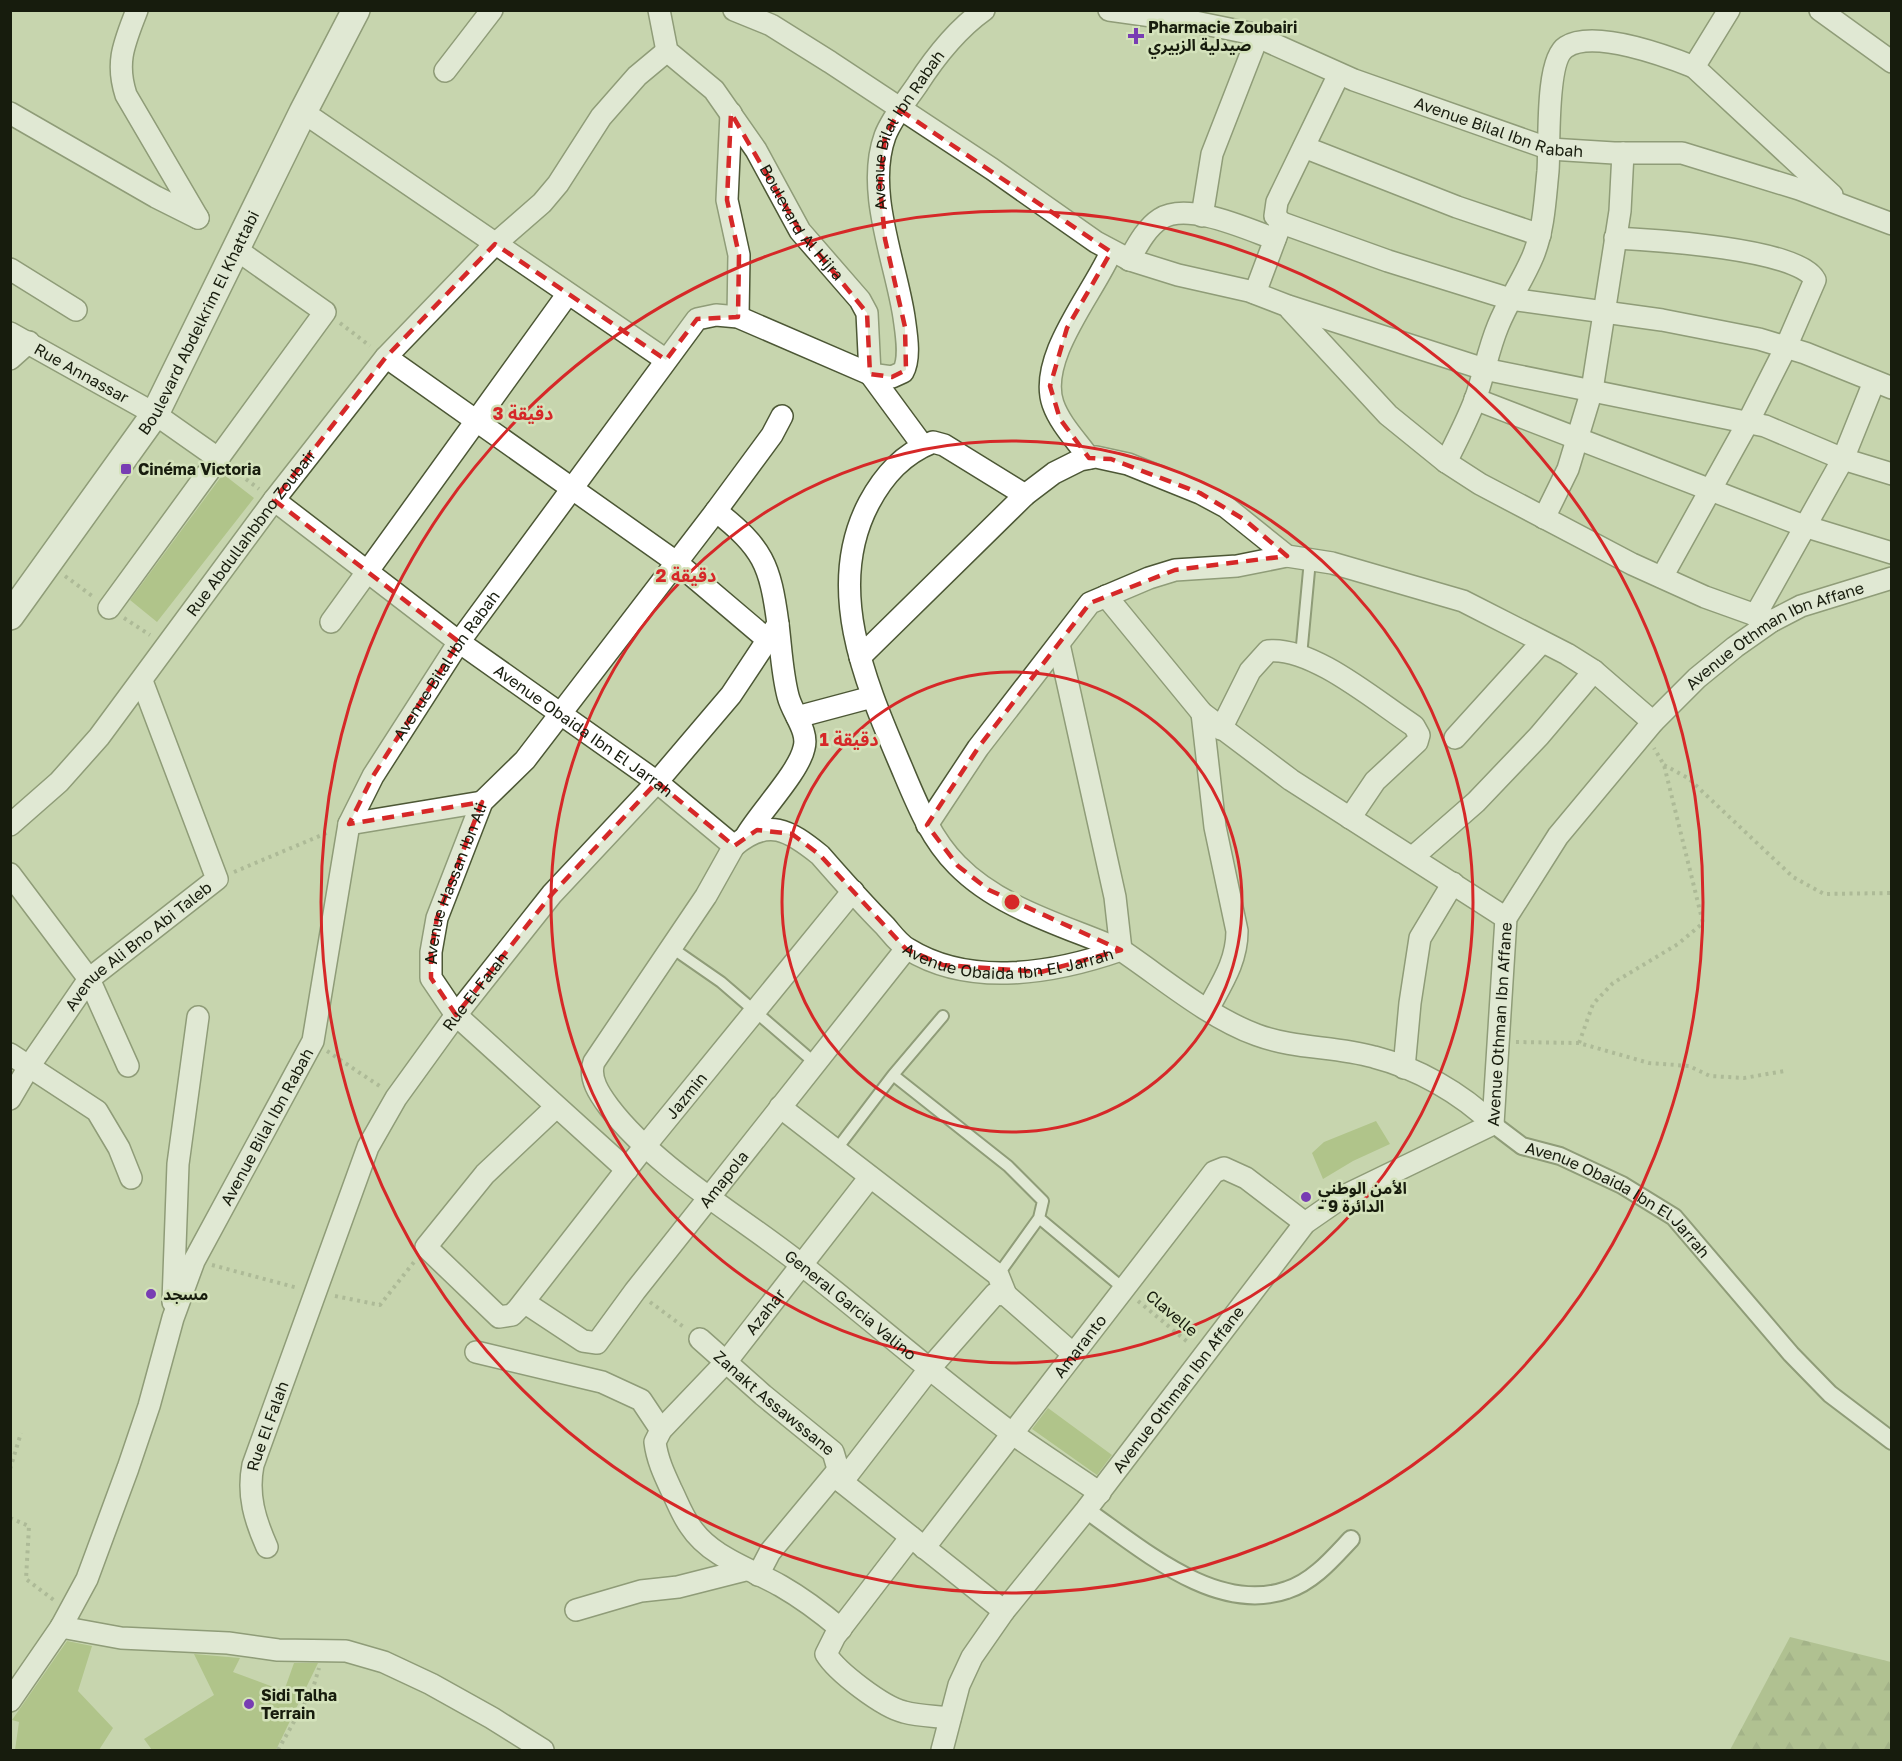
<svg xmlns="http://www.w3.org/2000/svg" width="1902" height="1761" viewBox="0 0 1902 1761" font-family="'Golos Text','Noto Sans Arabic',sans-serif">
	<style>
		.forest { fill: url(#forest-firs) }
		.building { fill: #96af5d }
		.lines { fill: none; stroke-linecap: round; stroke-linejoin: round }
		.service-casing { stroke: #4c5735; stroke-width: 14 }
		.pedestrian-casing { stroke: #4c5735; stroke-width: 20 }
		.minor-casing { stroke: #4c5735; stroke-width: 24 }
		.tertiary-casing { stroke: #4c5735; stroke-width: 30 }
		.path { stroke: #8f9a7a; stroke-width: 4; stroke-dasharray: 3 4.5; stroke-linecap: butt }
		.service { stroke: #fff; stroke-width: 10 }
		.pedestrian { stroke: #fff; stroke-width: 16 }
		.minor { stroke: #fff; stroke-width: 21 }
		.tertiary { stroke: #fff; stroke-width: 27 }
		.marked { fill: none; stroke: #d62828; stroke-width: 4.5; stroke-dasharray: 12 8; stroke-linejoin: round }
		.ring { fill: none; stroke: #d62828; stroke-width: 3 }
		.poi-dot { fill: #783db3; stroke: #d4e2bb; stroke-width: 2 }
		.labels { text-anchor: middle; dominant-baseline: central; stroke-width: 5; stroke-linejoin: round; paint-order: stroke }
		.poi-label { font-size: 16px; font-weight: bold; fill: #171c0d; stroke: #d4e2bb; text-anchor: start }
		.street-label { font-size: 16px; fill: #171c0d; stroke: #d4e2bb }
		.centre { fill: #d62828; stroke: #d4e2bb; stroke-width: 3 }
		.ring-label { font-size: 18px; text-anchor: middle; font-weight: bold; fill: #d62828; stroke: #d4e2bb; stroke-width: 5; stroke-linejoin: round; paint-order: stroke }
	</style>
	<defs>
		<pattern id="forest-firs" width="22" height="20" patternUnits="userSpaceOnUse" patternTransform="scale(1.5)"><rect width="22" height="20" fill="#96a96e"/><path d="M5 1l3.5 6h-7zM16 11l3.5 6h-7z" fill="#798959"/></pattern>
	</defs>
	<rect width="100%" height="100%" fill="#c7d5ae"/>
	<path class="forest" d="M1790,1637L1891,1662V1750H1730Z"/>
	<path class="building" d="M223,474L254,498L157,622L130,600Z
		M1376,1121L1390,1144L1353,1161L1323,1179L1312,1153L1324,1142Z
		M1048,1408L1112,1455L1097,1475L1032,1429Z
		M67,1641L92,1646L78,1691L113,1728L99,1750H15L19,1722L12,1720Z
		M194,1654L240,1658L233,1672L284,1691L294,1663H318L276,1750H152L144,1739L214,1695Z"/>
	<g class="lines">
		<g class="service-casing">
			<path id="service" d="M1301,656L1310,560
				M672,948L721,982L815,1063
				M893,1075L1008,1166L1043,1201L1039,1218L998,1275
				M836,1150L893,1075L943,1016
				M1039,1218L1124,1289"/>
		</g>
		<g class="pedestrian-casing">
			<g id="pedestrian">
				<path id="s1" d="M1493,1124L1522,1146L1560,1156L1622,1185L1674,1217L1791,1354L1830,1394L1892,1441"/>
				<path d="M1086,1510C1141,1548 1216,1615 1287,1590C1313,1582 1333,1558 1351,1539"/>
			</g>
		</g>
		<g class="minor-casing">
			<g id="minor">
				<path d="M137,10C125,42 115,61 126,95L198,218"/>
				<path id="s2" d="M659,10L667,51L714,90L756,150L800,231L860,300L867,313L870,374L923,446"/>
				<path d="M734,10L771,25L830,62L992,169L1096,242L1130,260L1178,275L1249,291L1288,306L1484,369L1765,426L1843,459L1892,474"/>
				<path id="s3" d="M1109,10L1195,22L1249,33L1354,80L1550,149L1614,153H1682L1799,189L1892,224"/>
				<path d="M1729,10L1694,67L1832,195"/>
				<path d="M1820,10L1892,62"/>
				<path d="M445,71L492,10"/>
				<path d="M1339,74L1277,202L1275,216L1282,223L1388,261L1510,299L1662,320L1759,339L1805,353L1892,388"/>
				<path d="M303,112L666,360"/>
				<path d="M10,113L156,197L198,218"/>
				<path d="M731,113L727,200L739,255L738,317"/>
				<path d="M1304,147L1457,207L1540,235"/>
				<path d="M1202,216L1212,154L1258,36"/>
				<path d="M1615,238C1651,240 1799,248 1815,280L1786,347L1747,424L1662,577"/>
				<path d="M1129,260C1137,246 1146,228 1160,219C1187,201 1247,229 1275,239"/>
				<path d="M10,269L76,310"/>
				<path d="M1255,293L1280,226"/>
				<path d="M1290,309L1388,415L1446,462L1480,484L1632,564L1705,597L1772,621"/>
				<path id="s4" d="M10,333L155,414L219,459"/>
				<path d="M386,357L676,562L768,640"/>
				<path d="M10,359L29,342"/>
				<path d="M1475,399L1804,526L1892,553"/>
				<path d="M1089,458C1077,441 1060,424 1053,404C1037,358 1094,292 1111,252"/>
				<path d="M1446,462C1456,442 1467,421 1475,400C1484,375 1488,350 1498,326C1508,301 1523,280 1533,256C1544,229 1545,200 1548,171C1550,146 1545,60 1566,47C1594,29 1666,56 1694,67"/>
				<path d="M1025,495L944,445L933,442C903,454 884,475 869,503C825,586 864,679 898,759C914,796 928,836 957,865C1000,909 1066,926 1121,950"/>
				<path id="s5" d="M274,500L459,642L657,782L734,846C768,817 789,830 820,855C841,879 862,903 885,926C892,934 899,944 908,949C971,988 1055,973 1121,950C1164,979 1208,1017 1257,1035C1295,1049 1335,1046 1374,1057C1417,1068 1461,1093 1493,1124"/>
				<path d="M1544,518L1568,469L1592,390L1620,211L1623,153"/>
				<path d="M1106,596L1202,713L1291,780L1506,918"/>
				<path d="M109,608L325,312L237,250"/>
				<path d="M1755,616L1843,459L1874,382"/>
				<path d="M331,622L567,295"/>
				<path d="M1059,644L1115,897L1121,950"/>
				<path d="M860,657L1025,495L1054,473L1080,460L1096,457L1128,464L1200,493L1226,507L1287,556L1332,563L1463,601L1567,654L1594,671L1653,722"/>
				<path d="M1202,713L1215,827L1237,931C1237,961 1222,983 1208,1009"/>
				<path d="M797,717L872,697"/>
				<path d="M1221,729L1250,671L1268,651C1312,646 1377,702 1414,726L1419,735L1417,742L1375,781L1350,818"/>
				<path d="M1455,738L1542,642"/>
				<path d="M349,824L482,802"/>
				<path id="s6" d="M10,825L59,782L99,737L274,500L386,357L495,244L542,203L558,184L601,117L637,76L667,51"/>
				<path d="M927,825L978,748L1090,603L1149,578L1175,570L1237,566L1287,556"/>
				<path d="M746,836C760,812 799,772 804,748C809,731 792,713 788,696C782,673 781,648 778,624"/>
				<path id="s7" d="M734,846L706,896L594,1062C588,1078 600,1095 609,1107C656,1169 742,1217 803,1266C873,1321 941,1381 1013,1434C1041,1454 1071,1473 1100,1493"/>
				<path d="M1413,857L1476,802L1539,736L1594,671"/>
				<path d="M10,874L89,979L128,1066"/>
				<path d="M10,1054L97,1111L119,1148L131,1178"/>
				<path d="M1404,1068L1410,1003L1420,938L1453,883"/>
				<path id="s8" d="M10,1099L30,1065L89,979L217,879L142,681"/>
				<path id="s9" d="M556,1107L485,1174L426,1247L499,1317L512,1315L518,1309L645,1146L853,891"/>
				<path d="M780,1107L998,1275L1006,1295"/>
				<path id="s10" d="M1493,1124L1506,918L1558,836L1653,722L1697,678L1735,647L1772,621L1801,606L1892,578"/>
				<path id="s11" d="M627,1170L456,1015L431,978V952L437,918L482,802L525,760L716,511L772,435L782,416"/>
				<path d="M173,1302L178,1164L198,1017"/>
				<path id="s12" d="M524,1302L583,1341L597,1343L635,1291L906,949"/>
				<path id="s13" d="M700,1339L763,1395L833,1452L842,1482L1004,1611"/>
				<path d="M476,1352L602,1382L641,1400L661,1430"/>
				<path d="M842,1482L930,1368L995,1294L1006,1295L1072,1353"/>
				<path d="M911,1537L835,1636L826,1654C837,1672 883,1707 904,1712C919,1716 935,1716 950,1718"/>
				<path id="s14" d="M267,1547C255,1520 247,1495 253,1465L368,1147L396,1098L456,1015L552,894L657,782L731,695L778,624C770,564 763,548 716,511"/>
				<path id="s15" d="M924,1548L1214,1172L1224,1168L1246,1178L1305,1223"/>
				<path d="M758,1575L770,1552L839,1469"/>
				<path d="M576,1610L641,1591L678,1587L745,1570"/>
				<path d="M61,1627L121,1638L228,1643L278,1650L346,1651L384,1662L431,1684L492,1718L543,1750"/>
				<path id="s16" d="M841,1629C822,1613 802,1598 781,1586C751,1569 710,1557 690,1526C682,1515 677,1501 671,1489C664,1474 657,1459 655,1442L661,1430L726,1362L870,1177"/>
				<path id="s17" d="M10,1701L61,1627L87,1579L128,1468L149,1406L173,1318L194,1261L313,1041L349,824L373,776L459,642L697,319L716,315L738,317L870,374L892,377L903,372C911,358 906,332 904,317C896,263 865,191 885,136C892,118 906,101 917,85C935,57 956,30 984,10"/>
				<path id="s18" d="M942,1750L959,1685L972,1657L1004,1611L1086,1510L1305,1223L1344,1196L1493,1124"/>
			</g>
		</g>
		<g class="tertiary-casing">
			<g id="tertiary">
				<path id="s19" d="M10,616L155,414L303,112L356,10"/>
			</g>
		</g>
		<path class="path" d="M340,323L370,346
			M234,470L259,489
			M65,576L95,598
			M124,618L150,635
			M1664,765L1688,778L1793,877L1824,894L1892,893
			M234,872L329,832
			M1516,1042L1579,1043L1649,1063L1689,1066L1710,1076L1744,1078L1785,1071
			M1579,1043L1593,1004L1613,983L1678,944L1703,923L1664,765L1654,748
			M327,1051L381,1087
			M212,1265L298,1288
			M335,1296L380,1305L414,1262
			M1138,1301L1190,1344
			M650,1302L685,1328
			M10,1469L21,1433
			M10,1518L29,1526L26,1579L55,1601
			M278,1750L313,1688L319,1668"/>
		<use href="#service" class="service"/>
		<use href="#pedestrian" class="pedestrian"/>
		<use href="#minor" class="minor"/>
		<use href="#tertiary" class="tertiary"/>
	</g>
	<path d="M0 0H1902V1761H0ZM900,110L1111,252L1067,328L1050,386L1060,419L1089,458L1111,459L1200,493L1245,520L1287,556L1175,570L1090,603L978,748L927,825L958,866L989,890L1121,950L1041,972L943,965L906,949L820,855L792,834L757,830L734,846L657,782L552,894L456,1015L431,978V952L437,918L482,802L349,824L373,776L459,642L274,500L386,357L495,244L666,360L697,319L738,317L739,255L727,200L731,113L800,231L867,313L870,374L892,377L906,370L905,327L885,239L880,186L885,136Z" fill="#c7d5ae" fill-opacity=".55" fill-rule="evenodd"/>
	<path class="marked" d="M900,110L1111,252L1067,328L1050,386L1060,419L1089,458L1111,459L1200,493L1245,520L1287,556L1175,570L1090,603L978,748L927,825L958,866L989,890L1121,950L1041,972L943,965L906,949L820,855L792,834L757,830L734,846L657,782L552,894L456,1015L431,978V952L437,918L482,802L349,824L373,776L459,642L274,500L386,357L495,244L666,360L697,319L738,317L739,255L727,200L731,113L800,231L867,313L870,374L892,377L906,370L905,327L885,239L880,186L885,136Z"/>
	<g class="ring">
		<circle cx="1012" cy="902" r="230"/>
		<circle cx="1012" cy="902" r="461"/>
		<circle cx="1012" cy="902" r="691"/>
	</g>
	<g class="poi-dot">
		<path d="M1133 27h6v6h6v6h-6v6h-6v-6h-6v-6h6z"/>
		<rect x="120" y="463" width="12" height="12" rx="3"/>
		<circle cx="1306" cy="1197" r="6"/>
		<circle cx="151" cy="1294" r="6"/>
		<circle cx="249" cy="1704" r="6"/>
	</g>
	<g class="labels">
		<g class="poi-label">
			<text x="1148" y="27">Pharmacie Zoubairi<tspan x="1148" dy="18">صيدلية الزبيري</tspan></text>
			<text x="138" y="469">Cinéma Victoria</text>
			<text x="1318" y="1188">الأمن الوطني<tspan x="1318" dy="18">- الدائرة 9</tspan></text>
			<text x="163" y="1294">مسجد</text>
			<text x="261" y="1695">Sidi Talha<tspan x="261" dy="18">Terrain</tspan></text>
		</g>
		<g class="street-label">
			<text stroke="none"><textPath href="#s3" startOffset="410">Avenue Bilal Ibn Rabah</textPath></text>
			<text stroke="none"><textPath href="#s17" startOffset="2037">Avenue Bilal Ibn Rabah</textPath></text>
			<text stroke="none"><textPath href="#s2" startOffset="262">Boulevard Al Hijra</textPath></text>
			<text stroke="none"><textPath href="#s19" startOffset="350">Boulevard Abdelkrim El Khattabi</textPath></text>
			<text stroke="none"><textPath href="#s4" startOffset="82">Rue Annassar</textPath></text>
			<text stroke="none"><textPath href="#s6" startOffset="380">Rue Abdullahbbno Zoubair</textPath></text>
			<text stroke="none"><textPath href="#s10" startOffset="604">Avenue Othman Ibn Affane</textPath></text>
			<text stroke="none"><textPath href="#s17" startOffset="1137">Avenue Bilal Ibn Rabah</textPath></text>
			<text stroke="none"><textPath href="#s5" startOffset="386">Avenue Obaida Ibn El Jarrah</textPath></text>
			<text stroke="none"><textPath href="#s11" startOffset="374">Avenue Hassan Ibn Ali</textPath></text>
			<text stroke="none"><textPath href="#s5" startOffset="906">Avenue Obaida Ibn El Jarrah</textPath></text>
			<text stroke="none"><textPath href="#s8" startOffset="202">Avenue Ali Bno Abi Taleb</textPath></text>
			<text stroke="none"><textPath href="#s14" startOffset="612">Rue El Falah</textPath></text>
			<text stroke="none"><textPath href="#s10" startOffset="100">Avenue Othman Ibn Affane</textPath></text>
			<text stroke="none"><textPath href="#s9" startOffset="586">Jazmin</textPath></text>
			<text stroke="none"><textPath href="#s17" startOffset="633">Avenue Bilal Ibn Rabah</textPath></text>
			<text stroke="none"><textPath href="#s12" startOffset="292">Amapola</textPath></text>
			<text stroke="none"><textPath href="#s1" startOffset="148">Avenue Obaida Ibn El Jarrah</textPath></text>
			<text stroke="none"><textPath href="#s7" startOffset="620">General Garcia Valino</textPath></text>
			<text stroke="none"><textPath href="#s16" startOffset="447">Azahar</textPath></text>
			<text transform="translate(1172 1313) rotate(40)">Clavelle</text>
			<text stroke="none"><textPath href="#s15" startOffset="255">Amaranto</textPath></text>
			<text stroke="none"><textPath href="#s18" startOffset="436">Avenue Othman Ibn Affane</textPath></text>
			<text stroke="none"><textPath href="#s13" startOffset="98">Zanakt Assawssane</textPath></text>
			<text stroke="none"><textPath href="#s14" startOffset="126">Rue El Falah</textPath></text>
		</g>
	</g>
	<circle cx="1012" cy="902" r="9" class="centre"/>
	<g class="ring-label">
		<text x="523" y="420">3 دقيقة</text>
		<text x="686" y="582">2 دقيقة</text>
		<text x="849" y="746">1 دقيقة</text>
	</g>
	<rect width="1902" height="1761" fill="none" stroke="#171c0d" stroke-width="24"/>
</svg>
